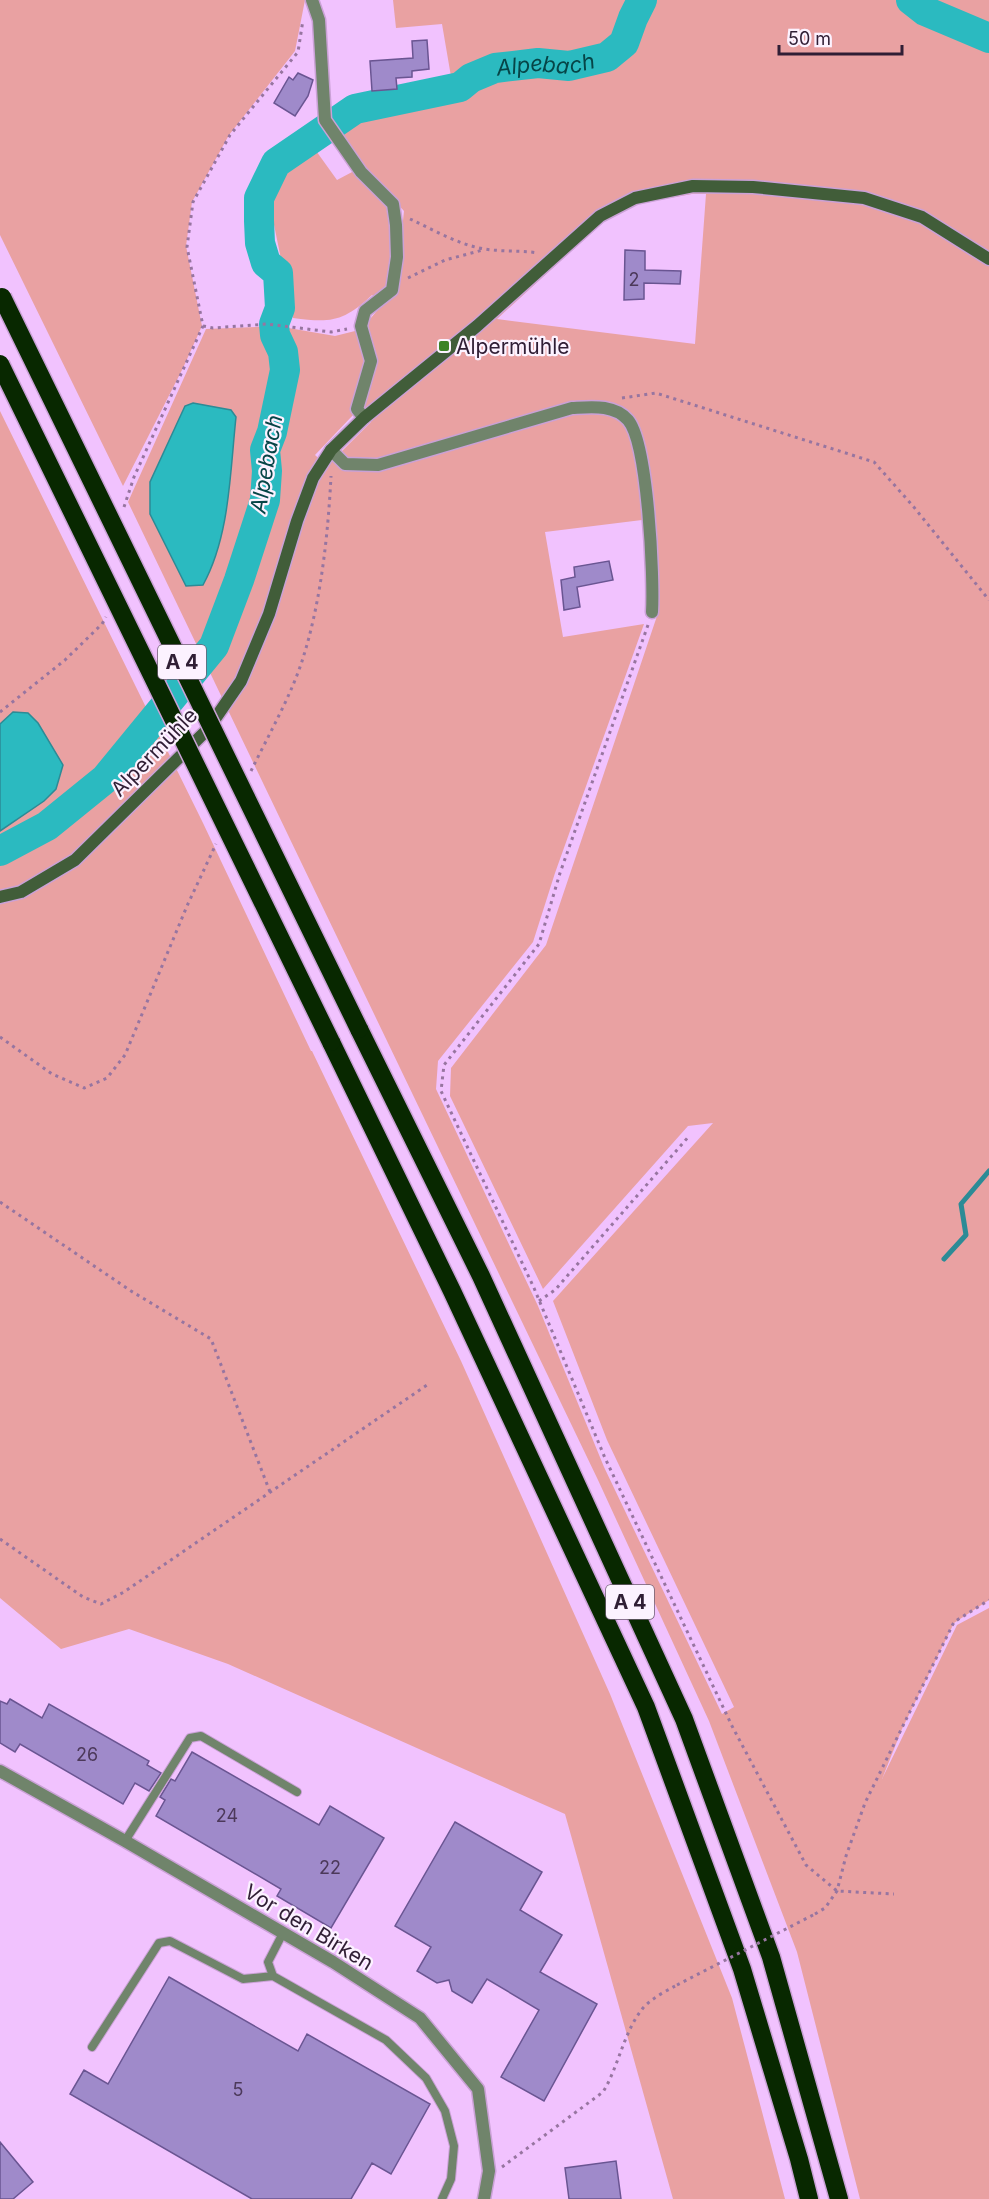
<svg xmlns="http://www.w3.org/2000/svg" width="989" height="2199" viewBox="0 0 989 2199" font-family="Inter,sans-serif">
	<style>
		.green { fill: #e9a1a2; fill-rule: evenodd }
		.water { fill: #2bbac0; stroke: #2c8b96; stroke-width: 1.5 }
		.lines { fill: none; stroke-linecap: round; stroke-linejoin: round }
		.stream { stroke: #2c8b96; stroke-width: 5 }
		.river { stroke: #2bbac0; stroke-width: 30 }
		.building { fill: #9f8aca; stroke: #6a5592; stroke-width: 1.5 }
		.service-casing { stroke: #caa1d6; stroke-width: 10 }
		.minor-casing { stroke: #caa1d6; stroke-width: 15 }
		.secondary-casing { stroke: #caa1d6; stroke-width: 15 }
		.motorway-casing { stroke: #caa1d6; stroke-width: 21 }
		.path { stroke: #9775a0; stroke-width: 3; stroke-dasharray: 3 4.5; stroke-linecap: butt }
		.service { stroke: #70846b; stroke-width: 8 }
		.minor { stroke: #70846b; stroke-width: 12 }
		.secondary { stroke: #415d39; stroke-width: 12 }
		.motorway { stroke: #082800; stroke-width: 18 }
		.motorway-bridge-casing { stroke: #caa1d6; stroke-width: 21; stroke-linecap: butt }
		.path-bridge { stroke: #9775a0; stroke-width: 3; stroke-dasharray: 3 4.5; stroke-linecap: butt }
		.motorway-bridge { stroke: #082800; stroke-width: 18 }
		.poi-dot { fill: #3c8226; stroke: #fcf2ff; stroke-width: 2 }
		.labels { text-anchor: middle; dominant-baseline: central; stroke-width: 4.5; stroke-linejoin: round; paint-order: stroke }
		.number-label { font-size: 18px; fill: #4c395a }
		.shield { fill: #fcf2ff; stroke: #6d5e72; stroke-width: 1.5 }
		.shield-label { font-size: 20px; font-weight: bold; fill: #301e35 }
		.poi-label { font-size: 21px; fill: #301e35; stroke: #fcf2ff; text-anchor: start }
		.street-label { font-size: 21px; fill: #301e35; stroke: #fcf2ff }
		.water-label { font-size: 22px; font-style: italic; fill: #064547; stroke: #fcf2ff }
	</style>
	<rect width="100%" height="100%" fill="#f1c2fe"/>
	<path class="green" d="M0,0H305L295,51L229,135L192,202L186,246L202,326L183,368L123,486L0,235Z
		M393,0H989V1600L954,1623L902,1729L882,1779L957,1625L989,1608V2199H860L797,1952L709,1721L598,1480L128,502L206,329L277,326L335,336L359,330L367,360L354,414L315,455L327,466L371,422L361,407L374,362L365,325L396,288L404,211L363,167L336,134L362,113L455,100L442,24L396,28ZM692,194H706L695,344L497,319L603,222L635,204ZM650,519L657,616L546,945L451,1068L450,1096L543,1289L688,1126L713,1123L553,1301L607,1440L734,1707L722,1714L604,1467L538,1306L436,1089L438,1061L533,942L555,873L644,624L563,637L545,532Z
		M314,148L337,180L354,171L390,204L393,224L389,288L375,297L372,295C343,322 331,323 293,318L270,205L282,170Z
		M0,411L203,823L311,1051H312L461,1361L610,1694L732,1998L785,2199H673L565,1814L228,1664L129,1629L61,1649L0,1598Z"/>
	<path class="water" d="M193,403L231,410L236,417C230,472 230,536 203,585L186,586L150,514V482L185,406Z
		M13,712L28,713L38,723L63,765L56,789L44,801L0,831V724Z"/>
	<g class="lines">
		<path class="stream" d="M944,1259L966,1235L961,1204L989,1171"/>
		<g class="river">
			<path d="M911,0L925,11L989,38"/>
			<path id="s1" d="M0,851L47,826L105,779L214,646L239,580L265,500L267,471L265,450L272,432L285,370L283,352L275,335L274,324L280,308L278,273L266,263L260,243L259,221V198L276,163L355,109L460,87L471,78L495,68L538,63L569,66L607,57L624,43L633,18L642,0"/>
		</g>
	</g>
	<path class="building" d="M427,40L429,69L412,71V77L396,78L397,89L372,91L370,61L413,58L412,41Z
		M298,73L313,80L308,96L295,116L274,103L289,77L293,80Z
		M625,250L645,251V270L681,271L680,284L644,283V299L624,300Z
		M609,561L613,580L577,587L580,607L564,610L561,580L575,577L574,567Z
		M10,1699L42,1718L49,1704L149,1761L147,1765L161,1773L149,1791L135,1783L123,1804L20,1744L15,1752L0,1743V1701L7,1704Z
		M192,1752L319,1825L330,1806L384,1838L331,1928L277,1896L281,1889L156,1816L165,1800L160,1797L171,1779L175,1781Z
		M455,1822L542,1872L520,1910L562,1935L540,1972L597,2004L544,2101L501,2077L539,2010L487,1979L472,2003L452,1991L449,1980L437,1983L417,1971L431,1947L395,1926Z
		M169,1977L298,2051L307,2034L430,2104L391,2174L372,2163L351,2199H252L70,2094L84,2070L108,2084Z
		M0,2142L33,2182L13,2199H0Z
		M616,2161L621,2199H569L565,2168Z"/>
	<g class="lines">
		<g class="service-casing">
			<path id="service" d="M125,1841L190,1738L201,1736L297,1792
				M283,1933L268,1962L273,1976L386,2040L426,2078L445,2111L454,2146L451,2179L442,2199
				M92,2047L159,1943L170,1941L243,1979L273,1976"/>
		</g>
		<g class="minor-casing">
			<path id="minor" d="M312,0L319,20L325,120L361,172L393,204L396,225L397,257L392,290L365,311L361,326L371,361L357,409L364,418
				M331,450L345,464L378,465L572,408C591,407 614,404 628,420C648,443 654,578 652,612
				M0,1771L125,1841L333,1962L420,2018L478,2089L489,2171L484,2199"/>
		</g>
		<g class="secondary-casing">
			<path id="secondary" d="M0,897L21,892L75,860L208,729L241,681L269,614L297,521L313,478L331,450L364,418L477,326L600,216L635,198L693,186L753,187L864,198L922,217L989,259"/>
		</g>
		<g class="motorway-casing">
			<path id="motorway" d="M359,1029L481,1276L684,1719L771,1957L839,2199
				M331,1042L452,1291L646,1707L742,1969L799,2159L809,2199"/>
		</g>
		<path class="path" d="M410,219C434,230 459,245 485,249C503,252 520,250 538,253
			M408,278L445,260L483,250
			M203,326L213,328L267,324L331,332L347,329
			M622,398L656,393L874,462L913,506L989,600
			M124,507L134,477L203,326L187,247L193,202L230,135L298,52L303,20
			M648,625L560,873L539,944L444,1065L441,1091L534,1288L605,1458L732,1726L806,1865L837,1891L894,1894
			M0,712L65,660L102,624L106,617
			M251,771C268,736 292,694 303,658C321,601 328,535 331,476
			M0,1037L52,1074L84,1088L107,1078L125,1055L187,906L216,844
			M0,1202L131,1291L211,1339L270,1492
			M539,1301L555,1290L690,1135
			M0,1539L83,1597L101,1604L124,1592L427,1385
			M815,1914L825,1908L837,1891L846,1856L865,1803L954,1622L989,1600
			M502,2167L603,2092C619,2066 623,2033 643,2008C652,1998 666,1991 677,1985"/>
		<use href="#service" class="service"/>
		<use href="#minor" class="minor"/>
		<use href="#secondary" class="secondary"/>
		<use href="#motorway" class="motorway"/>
		<g class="motorway-bridge-casing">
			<path id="motorway-bridge" d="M2,297L359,1029
				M0,364L331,1042"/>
		</g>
		<path class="path-bridge" d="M677,1985L815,1914"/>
		<use href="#motorway-bridge" class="motorway-bridge"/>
	</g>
	<rect class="poi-dot" x="438" y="340" width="12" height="12" rx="3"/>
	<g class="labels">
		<g class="number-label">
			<text x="634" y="279">2</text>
			<text x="87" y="1754">26</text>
			<text x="227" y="1815">24</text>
			<text x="330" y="1867">22</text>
			<text x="238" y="2089">5</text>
		</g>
		<g class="shield">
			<rect x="158" y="645" width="48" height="34" rx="4.5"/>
			<rect x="606" y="1585" width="48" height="34" rx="4.5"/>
		</g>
		<g class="shield-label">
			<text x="182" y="662">A 4</text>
			<text x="630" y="1602">A 4</text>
		</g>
		<g class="poi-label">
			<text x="456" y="346">Alpermühle</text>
		</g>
		<g class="street-label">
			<text transform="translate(154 752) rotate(-46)">Alpermühle</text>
			<text transform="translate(309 1927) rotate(31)">Vor den Birken</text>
		</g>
		<g class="water-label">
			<text stroke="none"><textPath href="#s1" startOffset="1102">Alpebach</textPath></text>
			<text transform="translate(266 464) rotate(-80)">Alpebach</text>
		</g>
	</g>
	<path d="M779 45v9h123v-9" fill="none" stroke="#301e35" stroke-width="3"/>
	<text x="788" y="45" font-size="18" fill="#301e35" stroke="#fcf2ff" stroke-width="4.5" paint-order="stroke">50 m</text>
</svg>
